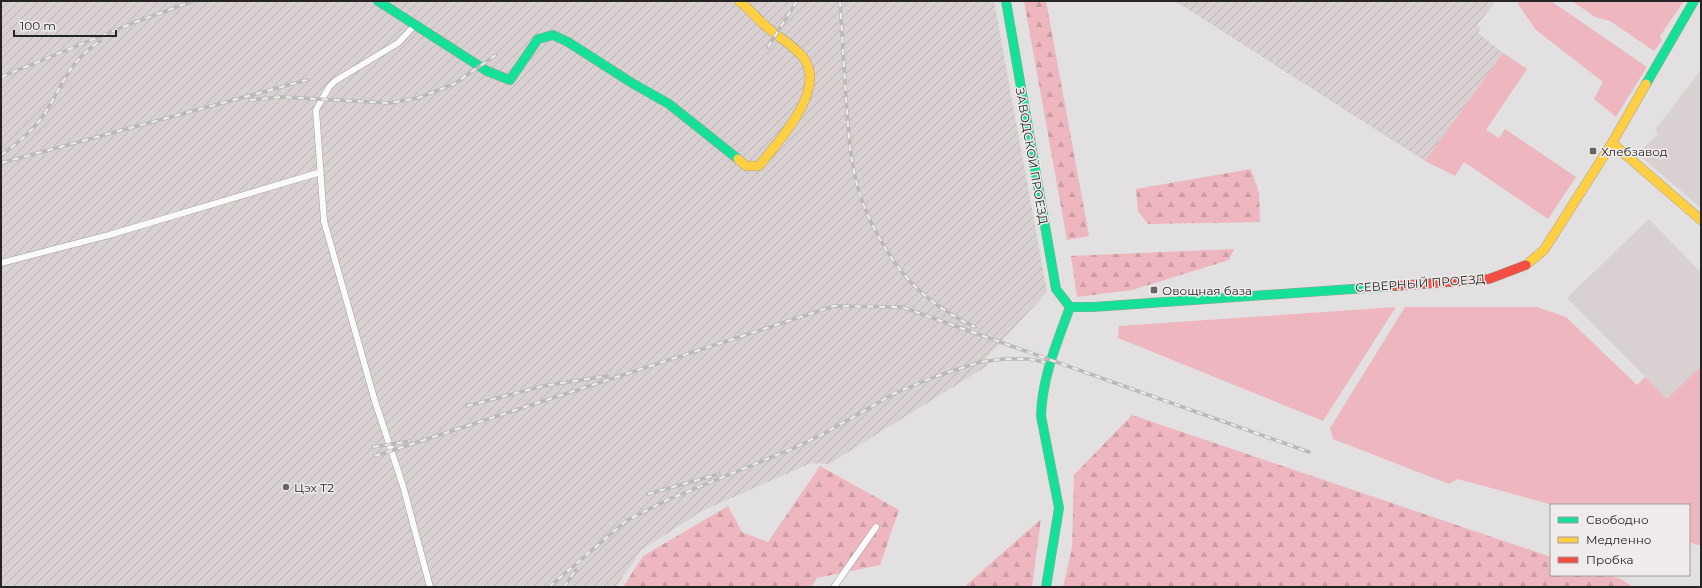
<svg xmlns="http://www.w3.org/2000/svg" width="1702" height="588" viewBox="0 0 1702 588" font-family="Montserrat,sans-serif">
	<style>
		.built { fill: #d8d0d1 }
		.industrial { fill: url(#industrial-furrows) }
		.forest { fill: url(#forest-firs) }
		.green { fill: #eeb7c0 }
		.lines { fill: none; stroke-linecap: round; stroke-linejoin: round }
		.street-casing { stroke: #a19f9f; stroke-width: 7 }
		.fast-casing { stroke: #a19f9f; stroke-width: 10 }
		.slow-casing { stroke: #a19f9f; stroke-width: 10 }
		.jam-casing { stroke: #a19f9f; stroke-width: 10 }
		.street { stroke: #fbfafa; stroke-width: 6 }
		.fast { stroke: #16e098; stroke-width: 9 }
		.slow { stroke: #ffcf43; stroke-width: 9 }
		.jam { stroke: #f24e42; stroke-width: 9 }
		.rail-casing { stroke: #bab9b9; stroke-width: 3.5 }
		.rail { stroke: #f0ecec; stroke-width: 2; stroke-dasharray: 6; stroke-linecap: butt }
		.poi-dot { fill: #676666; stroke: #f0ecec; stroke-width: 1.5 }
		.labels { text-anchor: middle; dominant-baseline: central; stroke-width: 3; stroke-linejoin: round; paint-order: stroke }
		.poi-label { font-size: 12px; fill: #252424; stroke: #f0ecec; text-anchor: start }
		.street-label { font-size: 12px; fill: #252424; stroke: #f0ecec }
	</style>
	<defs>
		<pattern id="industrial-furrows" width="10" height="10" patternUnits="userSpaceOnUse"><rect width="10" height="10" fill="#d8d0d1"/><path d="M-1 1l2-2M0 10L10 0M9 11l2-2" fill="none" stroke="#b9b2b3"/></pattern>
		<pattern id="forest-firs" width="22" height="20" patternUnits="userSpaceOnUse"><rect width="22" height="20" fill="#eeb7c0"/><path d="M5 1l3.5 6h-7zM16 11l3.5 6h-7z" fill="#cc9da5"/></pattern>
	</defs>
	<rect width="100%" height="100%" fill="#e2e0e0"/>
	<path class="built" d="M1701,70V208L1638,154L1658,134L1655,130Z
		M1649,219L1701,273V366L1667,399L1567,298Z"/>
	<path class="industrial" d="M1,1H994L1047,292L986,358L987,366L829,464L811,463L704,510L641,550L616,587H1Z
		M1175,1H1496L1477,25L1481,28L1478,33L1503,53L1425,161Z"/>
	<path class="forest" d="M1024,1H1046L1089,236L1067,240Z
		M1251,169L1259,193L1260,222L1148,224L1138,211L1136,189Z
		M1234,249L1229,260L1132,290L1077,297L1071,256Z
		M1132,415L1551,557V575H1607L1621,579L1633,587H1063L1072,548L1074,475Z
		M820,466L899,510L880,565L817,578L811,587H623L643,556L728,506L742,532L768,542Z
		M1041,519L1032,587H964Z"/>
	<path class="green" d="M1519,1H1551L1647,67L1616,117L1594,99L1603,82L1536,30L1518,4Z
		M1572,1H1684L1660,36L1662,41L1654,51L1610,21L1595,17Z
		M1503,53L1527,69L1486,130L1499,138L1505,129L1576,177L1548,219L1464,162L1455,176L1425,161Z
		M1396,307L1323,421L1118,338L1119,326Z
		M1405,307H1537L1566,317L1637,385L1645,377L1667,399L1701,366V546L1689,542V505H1553L1458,479L1449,484L1333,439L1330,428Z"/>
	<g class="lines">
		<g class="street-casing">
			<path id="street" d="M415,25L398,43L335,81L329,87L316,110L324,221L374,398L403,486L430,587
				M1,263L109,235L321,172
				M834,587L876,527"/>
		</g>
		<g class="fast-casing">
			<path id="fast" d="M378,1L487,71L510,80L538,39L553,35L568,42L632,83L669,104L738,159
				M1006,1L1056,289L1070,307
				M1646,84L1694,1
				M1070,307H1093L1395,286
				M1046,587L1059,508L1041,416C1042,377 1057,343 1070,307"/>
		</g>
		<g class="slow-casing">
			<path id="slow" d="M1612,143L1701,220
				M738,159L746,166H759C778,141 825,93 805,60C797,47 779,38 768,28C758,20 750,9 739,1
				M1526,265L1544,250L1612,143L1646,84"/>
		</g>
		<g class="jam-casing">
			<path id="jam" d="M1395,286L1489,279L1526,265"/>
		</g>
		<use href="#street" class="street"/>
		<use href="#fast" class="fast"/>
		<use href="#slow" class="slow"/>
		<use href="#jam" class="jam"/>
		<g class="rail-casing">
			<path id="rail" d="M840,1C842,33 844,66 846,98C848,124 849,150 855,176C858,192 864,207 871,222C896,273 923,302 975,327
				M768,47L797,1
				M1,77L133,23L193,1
				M250,100L281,97L389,103L418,98L454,84L496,55
				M1,155C17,144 34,130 45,113C64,83 68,63 100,41
				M1,163L307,80
				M467,406L543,386L607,376
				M373,447L410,441
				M375,456L834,306L902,307L1309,452
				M648,494L719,474
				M549,587L626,521L667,500L794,448L827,432L895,393L937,376L980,362L1004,359H1028L1045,362
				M564,587L576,570"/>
		</g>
		<use href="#rail" class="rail"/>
	</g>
	<g class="poi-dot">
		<rect x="1589" y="147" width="8" height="8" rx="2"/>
		<rect x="1150" y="286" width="8" height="8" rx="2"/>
		<circle cx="286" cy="487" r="4"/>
	</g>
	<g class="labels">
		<g class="poi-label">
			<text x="1601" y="151">Хлебзавод</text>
			<text x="1162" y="290">Овощная база</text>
			<text x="294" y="487">Цэх Т2</text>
		</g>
		<g class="street-label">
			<text transform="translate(1032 156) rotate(80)">ЗАВОДСКОЙ ПРОЕЗД</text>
			<text transform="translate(1420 283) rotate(-4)">СЕВЕРНЫЙ ПРОЕЗД</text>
		</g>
	</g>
	<rect width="1702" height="588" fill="none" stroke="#252424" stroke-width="4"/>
	<rect x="1550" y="504" width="140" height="72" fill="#f0ecec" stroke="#9f9c9c"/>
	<rect x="1558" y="517" width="20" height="6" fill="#16e098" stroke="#9f9c9c"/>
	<text x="1586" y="524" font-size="12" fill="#252424">Свободно</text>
	<rect x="1558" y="537" width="20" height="6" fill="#ffcf43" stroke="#9f9c9c"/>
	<text x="1586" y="544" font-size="12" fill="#252424">Медленно</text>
	<rect x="1558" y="557" width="20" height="6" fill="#f24e42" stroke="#9f9c9c"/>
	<text x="1586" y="564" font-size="12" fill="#252424">Пробка</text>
	<path d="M14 30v6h102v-6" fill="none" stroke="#252424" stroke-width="2"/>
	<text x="20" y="30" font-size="12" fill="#252424" stroke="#f0ecec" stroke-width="3" paint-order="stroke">100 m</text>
</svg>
